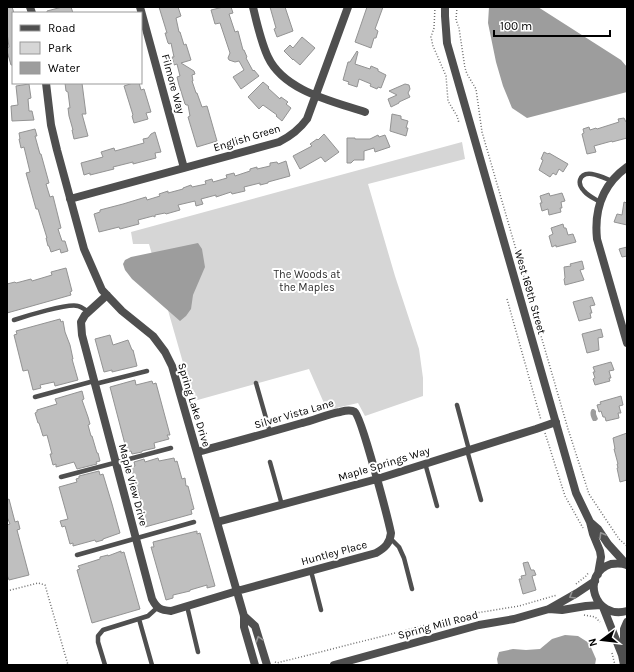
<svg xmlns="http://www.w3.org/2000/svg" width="634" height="672" viewBox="0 0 634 672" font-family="Karla,sans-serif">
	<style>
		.green { fill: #d6d6d6 }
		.water { fill: #9d9d9d }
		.building { fill: #bfbfbf; stroke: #939393 }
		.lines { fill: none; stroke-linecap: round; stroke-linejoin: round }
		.path { stroke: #717171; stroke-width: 1.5; stroke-dasharray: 1 2; stroke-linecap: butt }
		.service { stroke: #4f4f4f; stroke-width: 4.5 }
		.minor { stroke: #4f4f4f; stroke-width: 8 }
		.tertiary { stroke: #4f4f4f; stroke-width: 8 }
		.oneway { stroke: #959595 }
		.labels { text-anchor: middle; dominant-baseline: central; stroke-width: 4; stroke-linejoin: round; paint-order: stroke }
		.street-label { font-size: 11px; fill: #000; stroke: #fff }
		.park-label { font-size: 11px; fill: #2d2d2d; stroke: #fff }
	</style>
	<rect width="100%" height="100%" fill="#fff"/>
	<path class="green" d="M462,142L465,159L368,184L395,276L419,349L423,378V396L365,416L358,403L327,410L309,369L194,401L149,244H133L131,232Z"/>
	<path class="water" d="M489,7H538L621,60L627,67V92L527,118L512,108L503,86L496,62L488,23Z
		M198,243L202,249L205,267L193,295L191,309L186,316L180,321L132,279L125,270L123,264L125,260L131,257Z
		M592,409H594L596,411V414L598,419L596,421H593C591,417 589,413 592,409Z
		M565,635L578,636L589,643L596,659L595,665H498L497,659L499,652L513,649L526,650L540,649L552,639Z"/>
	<path class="building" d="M7,7H12L14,13L13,65H11L7,51V48L9,47L7,33Z
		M62,7H71L73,13H47V11Z
		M159,7H178L181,16L176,18L179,32H180L184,45L186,44L191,60L181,63L194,71L195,74L192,75L193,81H192L196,93H197L202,107L207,106L217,141L197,147L188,117L190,116L188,105H186L185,104L179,85L177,77L180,76L177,64L174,65L172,57H174L171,43L169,44L168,43L165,33H167Z
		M223,7H231L233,13L229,14L235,32L238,31L243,50H244L247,57L246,58L253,71L254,70L259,76L241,89L233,77L244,70L239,61L235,62L229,60L228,58L230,53L220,23L215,24L211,10Z
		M270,7H285L293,31L277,37L274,29L276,28Z
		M367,7H383L375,29L378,31L376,38H374L371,48L355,42Z
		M302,37L315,48L300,65L293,59V60L284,51L290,45L293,48Z
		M357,51L358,52L355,64L370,69L371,66L378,69V71L386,75L381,88L378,87L377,89L370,86L371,84L359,79L357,87L348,84L349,82L343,80L348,62H350Z
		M263,82L269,87L268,88L280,99L281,97L288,102L286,104L291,108L282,121L276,116L277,115L263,105L259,109L248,97Z
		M65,83H82L86,114H82L88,136L74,139L72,130H73L69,116L68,108H70L68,92L66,91Z
		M133,83H139L141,90L144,89L151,112L146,113L148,119L134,123L132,116L133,115L124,86Z
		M29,84L31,98L28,99L29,111H32L34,120L12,121L11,106L18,105L16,86Z
		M405,84L409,85L410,89L408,93L410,97L399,102V103L391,107L388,99L397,95L389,91Z
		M392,114L401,116V119L408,121L406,128H408L406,136L390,131Z
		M624,118L626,122L627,121V138L612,142V141L594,146L596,152L587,154L582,134L584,133L583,129L589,127L590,130L596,128L597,129L619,122L618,119Z
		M35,129L37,136H35L40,154H41L49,183L46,184L50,197L53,196L61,228L58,229L62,241H65L68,251L61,253L60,249L51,252L49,246H48L46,238H47L38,209H36L26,173L30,172L24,147L21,148L19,139H20L19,133Z
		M155,132L161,152L155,153L156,158L133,164V162L113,167L114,169L90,175V173L84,175L81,163L103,157L101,152L114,148L115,151L144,143L143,139L148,138L151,134Z
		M324,134L339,152L325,162L321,157L300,169L293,156L312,146L310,144L317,139L318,140Z
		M378,135L379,137L385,135L390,147L375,152L374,148L364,151V160H354L351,163H347V138H355V139H370Z
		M544,152L548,154L549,153L568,164L563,172L559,169L556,175L553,173L550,177L539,170L543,160L541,159Z
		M286,161L290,176L268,182V183L260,185V183L244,187L245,191L232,194L231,192L216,197V195L201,199L203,204L196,206L195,201L178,205L180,210L166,214L165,213L155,215V217L153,216L138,220L139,224L120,229L119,227L99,232L94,214L100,212V210L123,204L146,197L147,200L160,196L159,194L168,191V193L183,189V188L191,185L192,187L206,184L205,181L212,179L213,182L227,178L226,175L234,173L235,176L250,171V169L257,167V169L270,166V163L277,162L278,164Z
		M549,193L550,196L562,193L565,201L561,202L562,208H560L561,212L549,215L548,209L542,211L540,203H542L540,196Z
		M624,202L627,203V225L614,222L617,214L622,215Z
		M563,224L564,228H566L568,235L573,234L576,242L556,247V245L552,247L549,236L553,234L551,228Z
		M627,247V256L622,257L619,249Z
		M582,261L584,269L580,270L584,280L565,285L564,279L565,278L564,267L571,266L570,264Z
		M66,268L72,291L70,292L71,295L7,313V284L15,282L16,283L31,279L32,281L52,275L51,272Z
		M592,297L595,305L590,306L592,313H590L591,318L579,321L573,302Z
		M60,319L61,322L63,321L65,332L70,345L73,359H72L78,380L55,386L54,382L40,385L41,388L33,390L28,370L23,371L14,335L17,334L16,331Z
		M601,329L603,337L598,338L599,350L587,353L582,334Z
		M110,335L113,345L128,340L132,350H133L137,366L112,372V370L104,372L95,339Z
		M611,362L614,370L609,371L611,378H609L610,381L595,385L593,379L595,378L593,372H595L593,367Z
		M135,380L136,385L152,381L153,384L156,383L170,435H167L169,439L154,443L155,448L142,451V452L132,454L131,451L127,452L110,387Z
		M82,391L84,399L82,400L88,417L90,424L88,425L91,436H92L97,453H98L100,461L96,462L97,464L77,469L74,462L56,467V464L53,465L50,454H52L47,435L43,436L39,423H38L35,413L37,412V410L57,404L55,399Z
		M621,396L623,405L619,406L621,413H618L619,418L606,421L605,417H603L601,411L599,412L597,405L601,404L600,402Z
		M627,433V480L620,482L617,468H618L617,464H618L614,449H615L613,438Z
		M158,458L159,461L174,458L175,462L177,461L182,479L185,478L186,486H188L194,509L191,510L192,514L145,527L139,502H141L138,489H136L134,481H135L131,467L135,466L134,462L144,459L145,462Z
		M99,471L100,475L103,474L112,504L120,533L103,539V540L96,542L95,540L73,546V543L70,544L65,526L62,527L60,521L68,519L59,487L77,482L76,479L79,478V476Z
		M9,499L15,522L18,521L20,529L17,530L29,575L9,580L7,575V525L10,524L7,517V500Z
		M197,531V534L200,533L215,586L207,588V585L190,590V591L173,595V598L166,600L151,547H154L153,542Z
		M121,551V553L124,552L140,609L92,623L77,570L80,569L78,566L100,559V557L108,555V556Z
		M528,562L531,570H534L536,575L532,576L536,590L523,594L519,579H522L521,576L526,575L523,563Z"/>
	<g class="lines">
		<path class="path" d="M435,7L434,28L431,37L433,46L446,76L448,101L457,116L459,123
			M457,7L456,20L459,28L465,68L467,74L476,89L482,132L568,429L589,494L619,539L627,546
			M507,299L541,420
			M545,433L565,496L583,528
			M576,584L586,576L589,572
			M7,591L38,583L45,585L68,665
			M584,615L595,617L600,622
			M612,653L615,665
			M275,662L277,663L450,619L476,613L519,606L557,595"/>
		<path class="service" d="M600,202C595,199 588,196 584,191C581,188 579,184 580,180C584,167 604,178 612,181
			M14,320C26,316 68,303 78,306C82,307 85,310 89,312
			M256,383L270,432
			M95,384L147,371
			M35,397L94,381
			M457,405L469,450
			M467,450L481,500
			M270,462L282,505
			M425,463L437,506
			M61,477L171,448
			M391,539L399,547L404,558L412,589
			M77,555L194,522
			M311,571L321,610
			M187,606L198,652
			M139,619L152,665
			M105,665L98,642V636L103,630L148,616L158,607"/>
		<path class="minor" d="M30,7L32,13
			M140,7L184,168
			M253,7C257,24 261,42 268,57C284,91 332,101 365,112
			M46,83L51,125L57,150L84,249L102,290L122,311L153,336L165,352L172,366L244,616V627L255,665
			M627,167C602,185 594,210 597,239L627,343
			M70,199L279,142C291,136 299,130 307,119L348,7
			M107,295L85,315L81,322L82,335L152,599C157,609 161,610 171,611L237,591L376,553C385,548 390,543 391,533C388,519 361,415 355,412C350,409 344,411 340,412C327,414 315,420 302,423C267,433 232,443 197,452
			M217,522L377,479L536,429L556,422
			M244,616L255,626L267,665"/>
		<path class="tertiary" d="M445,7V16L447,43L576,493L590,522
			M627,565C622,563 617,563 611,564C580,574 594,620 627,611
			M598,574L601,557L600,551L593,534L590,522L598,529L608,544L627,565
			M603,607L622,655L624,644V629L627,622
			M549,609L562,610L586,606L601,605
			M622,655L624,665
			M334,665L479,625L514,619L549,609L577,593L595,581"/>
	</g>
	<defs><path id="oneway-chevron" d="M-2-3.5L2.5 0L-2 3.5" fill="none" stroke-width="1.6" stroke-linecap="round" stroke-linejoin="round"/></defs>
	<g class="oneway">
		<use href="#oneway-chevron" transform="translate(602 535) rotate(-121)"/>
		<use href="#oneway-chevron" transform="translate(572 596) rotate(149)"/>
		<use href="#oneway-chevron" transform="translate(259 639) rotate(-108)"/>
	</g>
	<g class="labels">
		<g class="street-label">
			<text transform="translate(173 84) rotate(75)">Filmore Way</text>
			<text transform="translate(247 138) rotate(-17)">English Green</text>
			<text transform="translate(530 292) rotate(74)">West 169th Street</text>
			<text transform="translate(194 405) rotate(73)">Spring Lake Drive</text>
			<text transform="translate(294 414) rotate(-16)">Silver Vista Lane</text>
			<text transform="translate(384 464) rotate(-17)">Maple Springs Way</text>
			<text transform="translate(133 485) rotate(75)">Maple View Drive</text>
			<text transform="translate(334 553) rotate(-15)">Huntley Place</text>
			<text transform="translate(438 625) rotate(-15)">Spring Mill Road</text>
		</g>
		<g class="park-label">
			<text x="307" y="274">The Woods at<tspan x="307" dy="13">the Maples</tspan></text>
		</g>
	</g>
	<rect width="634" height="672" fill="none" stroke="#000000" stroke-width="16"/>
	<rect x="12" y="12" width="130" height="72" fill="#ffffff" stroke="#999999"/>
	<rect x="20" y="25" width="20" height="6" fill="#4f4f4f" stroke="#999999"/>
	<text x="48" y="32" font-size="12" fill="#000000">Road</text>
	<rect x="20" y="42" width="20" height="12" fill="#d6d6d6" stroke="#999999"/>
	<text x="48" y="52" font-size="12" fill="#000000">Park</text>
	<rect x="20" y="62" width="20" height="12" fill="#9d9d9d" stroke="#999999"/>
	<text x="48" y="72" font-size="12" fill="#000000">Water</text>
	<g transform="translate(602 640) rotate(255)" stroke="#ffffff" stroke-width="3" paint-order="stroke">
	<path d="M0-3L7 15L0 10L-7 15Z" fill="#000000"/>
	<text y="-6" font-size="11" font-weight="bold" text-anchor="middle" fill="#000000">N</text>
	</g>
	<path d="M494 30v6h116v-6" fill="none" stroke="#000000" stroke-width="2"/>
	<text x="500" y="30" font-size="12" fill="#000000" stroke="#ffffff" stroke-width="3" paint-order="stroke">100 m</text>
</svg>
